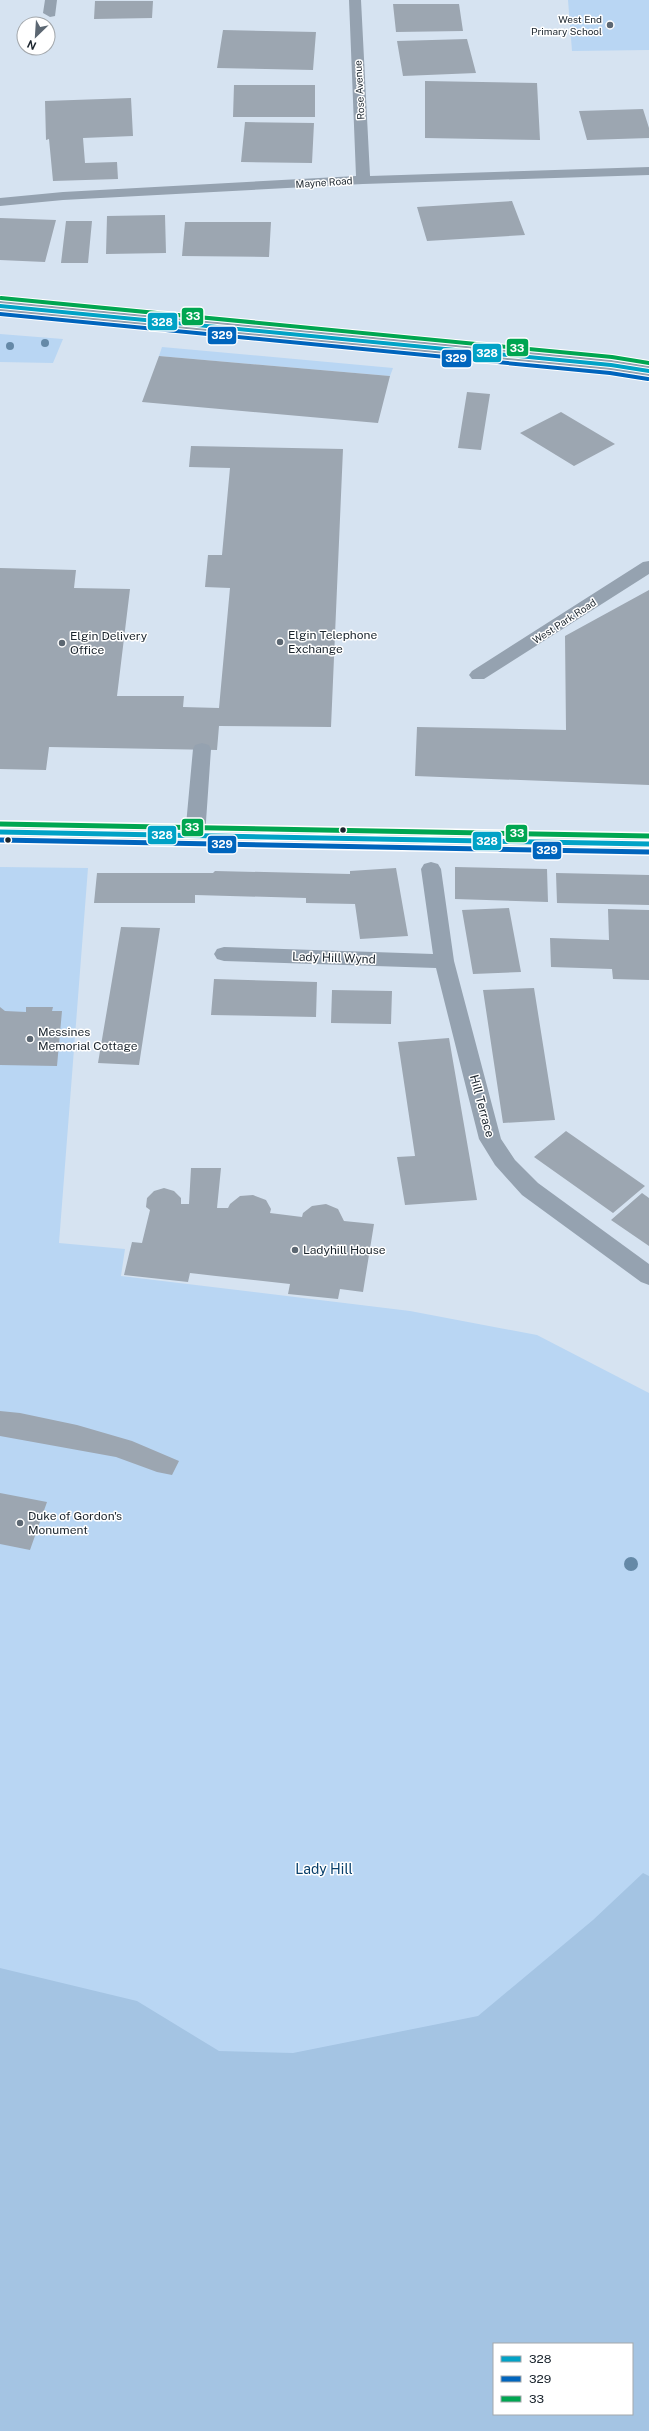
<svg xmlns="http://www.w3.org/2000/svg" width="649" height="2431" viewBox="0 0 649 2431" font-family="'Public Sans',sans-serif">
	<style>
		.green { fill: #b9d6f3; fill-rule: evenodd }
		.forest { fill: #a4c4e3; fill-rule: evenodd }
		.building { fill: #9ca6b1 }
		.lines { fill: none; stroke-linecap: round; stroke-linejoin: round }
		.service { fill: #95a2b0; fill-rule: evenodd }
		.minor { fill: #95a2b0; fill-rule: evenodd }
		.tertiary { fill: #95a2b0; fill-rule: evenodd }
		.trunk { fill: #9aa7b4; fill-rule: evenodd }
		.bus-1-far1-casing { stroke: #fff; stroke-width: 6 }
		.bus-1-casing { stroke: #fff; stroke-width: 8 }
		.bus-2-far1-casing { stroke: #fff; stroke-width: 6 }
		.bus-2-casing { stroke: #fff; stroke-width: 8 }
		.bus-3-far1-casing { stroke: #fff; stroke-width: 6 }
		.bus-3-casing { stroke: #fff; stroke-width: 8 }
		.bus-1-far1 { stroke: #01a2c6; stroke-width: 4 }
		.bus-1 { stroke: #01a2c6; stroke-width: 5 }
		.bus-2-far1 { stroke: #0065bd; stroke-width: 4 }
		.bus-2 { stroke: #0065bd; stroke-width: 5 }
		.bus-3-far1 { stroke: #00a651; stroke-width: 4 }
		.bus-3 { stroke: #00a651; stroke-width: 5 }
		.tree { fill: #6589a7 }
		.poi-dot { fill: #5c6772; stroke: #fff; stroke-width: 1.5 }
		.bus-dot { fill: #1a242d; stroke: #fff; stroke-width: 1.5 }
		.labels { text-anchor: middle; dominant-baseline: central; stroke-width: 3; stroke-linejoin: round; paint-order: stroke }
		.far-poi-label { font-size: 10px; fill: #1a242d; stroke: #fff; text-anchor: end }
		.far-street-label { font-size: 10px; fill: #1a242d; stroke: #fff }
		.poi-label { font-size: 12px; fill: #1a242d; stroke: #fff; text-anchor: start }
		.street-label { font-size: 12px; fill: #1a242d; stroke: #fff }
		.near-park-label { font-size: 14px; fill: #083f6a; stroke: #fff }
		.line-badge { stroke: #fff; stroke-width: 1.5 }
		.badge-label { font-size: 11px; text-anchor: middle; font-weight: bold; fill: #fff }
	</style>
	<rect width="100%" height="100%" fill="#d6e3f1"/>
	<path class="green" d="M568,0H649V50L572,51Z
		M0,334L63,339L53,363L0,362Z
		M162,347L393,368L390,376L159,356Z
		M0,867L88,868L59,1243L125,1249L121,1276L410,1311L537,1335L649,1393V2431H14L0,2424ZM494,2344H632V2414H494Z"/>
	<path class="forest" d="M643,1873L649,1876V2431H0V1968L137,2001L219,2051L293,2053L478,2016L593,1920ZM494,2344H632V2414H494Z"/>
	<path class="building" d="M95,1H153L152,18L94,19Z
		M393,4H459L463,31L396,32Z
		M223,30L316,32L313,70L217,68Z
		M467,39L476,73L403,76L397,41Z
		M425,81L537,83L540,140L425,138Z
		M234,85H315V117H233Z
		M131,98L133,136L83,138L85,163L117,162L118,179L53,181L49,139L46,140L45,101Z
		M643,109L649,128V138L587,140L579,111Z
		M245,122L314,123L312,163L241,162Z
		M512,201L525,235L427,241L417,207Z
		M165,215L166,253L106,254L107,216Z
		M0,218L56,220L45,262L0,260Z
		M66,221H92L88,263H61Z
		M185,222H271L269,257L182,256Z
		M159,356L390,376L378,423L142,402Z
		M467,392L490,394L481,450L458,448Z
		M561,412L615,444L574,466L520,433Z
		M191,446L343,449L331,727L219,726L217,750L49,747L46,770L0,769V568L76,570L74,588L130,589L117,696H184L183,707L219,708L230,588L205,587L208,555H222L230,468L189,467Z
		M649,590V785L415,776L417,727L566,730L565,636Z
		M455,867L547,869L548,902L455,899Z
		M396,868L408,936L360,939L355,904L306,903V898L195,895V903H94L97,873H213L215,871L350,874V871Z
		M556,873L649,875V905L557,903Z
		M509,908L521,972L473,974L462,910Z
		M608,909L649,910V980L613,979L612,969L551,967L550,938L609,940Z
		M121,927L160,928L139,1065L98,1063Z
		M214,979L317,982L316,1017L211,1015Z
		M534,988L555,1120L503,1123L483,990Z
		M332,990L392,991L391,1024L331,1023Z
		M0,1007L5,1011L26,1012V1007H53L52,1011H62L57,1066L0,1065Z
		M449,1038L477,1200L405,1205L397,1157L415,1156L398,1042Z
		M566,1131L645,1186L613,1213L534,1157Z
		M191,1168H221L217,1208H228L230,1204L240,1196L253,1195L266,1200L271,1209L270,1213L302,1217L303,1213L312,1206L326,1204L338,1209L344,1221L374,1224L363,1292L340,1289L338,1299L288,1294L290,1284L216,1276L190,1273L188,1282L124,1275L132,1242L142,1243L150,1210L146,1207L147,1198L154,1191L164,1188L174,1191L181,1198V1204H189Z
		M642,1193L649,1198V1246L611,1220Z
		M0,1411L20,1413L77,1425L132,1441L179,1461L172,1475L157,1472L116,1457L0,1436Z
		M0,1493L47,1502L30,1550L0,1544Z"/>
	<g class="lines">
		<path class="service" d="M45,0H57L55,16L50,17L43,13Z
			M202,743L209,745L211,749L205,836L202,841L195,842L188,841L185,836L193,749L195,745Z"/>
		<path class="minor" d="M349,0H361L370,176L649,167V175L363,184L63,200L0,206V198L63,192L356,176Z
			M649,561V574L484,679H472L469,675L472,671L643,562Z
			M431,862L438,864L441,869L454,961L501,1139L515,1160L538,1183L649,1264V1285L641,1282L522,1195L495,1165L479,1139L436,968L224,961L217,959L214,954L217,949L224,947L433,954L421,869L424,864Z"/>
		<path class="tertiary" d="M0,301L611,360L649,366V376L611,370L0,311Z"/>
		<path class="trunk" d="M0,826L649,838V850L0,838Z"/>
		<g class="bus-1-far1-casing">
			<path id="bus-1-far1" d="M0,306L611,365L649,371"/>
		</g>
		<g class="bus-1-casing">
			<path id="bus-1" d="M0,832L649,844"/>
		</g>
		<g class="bus-2-far1-casing">
			<path id="bus-2-far1" d="M0,314L610,373L648,379"/>
		</g>
		<g class="bus-2-casing">
			<path id="bus-2" d="M0,840L649,852"/>
		</g>
		<g class="bus-3-far1-casing">
			<path id="bus-3-far1" d="M1,298L612,357L649,363"/>
		</g>
		<g class="bus-3-casing">
			<path id="bus-3" d="M0,824L649,836"/>
		</g>
		<use href="#bus-1-far1" class="bus-1-far1"/>
		<use href="#bus-1" class="bus-1"/>
		<use href="#bus-2-far1" class="bus-2-far1"/>
		<use href="#bus-2" class="bus-2"/>
		<use href="#bus-3-far1" class="bus-3-far1"/>
		<use href="#bus-3" class="bus-3"/>
	</g>
	<g class="tree">
		<circle cx="45" cy="343" r="4"/>
		<circle cx="10" cy="346" r="4"/>
		<circle cx="631" cy="1564" r="7"/>
	</g>
	<g class="poi-dot">
		<circle cx="610" cy="25" r="4"/>
		<circle cx="280" cy="642" r="4"/>
		<circle cx="62" cy="643" r="4"/>
		<circle cx="30" cy="1039" r="4"/>
		<circle cx="295" cy="1250" r="4"/>
		<circle cx="20" cy="1523" r="4"/>
	</g>
	<g class="bus-dot">
		<circle cx="343" cy="830" r="3.5"/>
		<circle cx="8" cy="840" r="3.5"/>
	</g>
	<g class="labels">
		<g class="far-poi-label">
			<text x="602" y="19">West End<tspan x="602" dy="12">Primary School</tspan></text>
		</g>
		<g class="far-street-label">
			<text transform="translate(359 90) rotate(-93)">Rose Avenue</text>
			<text transform="translate(324 182) rotate(-4)">Mayne Road</text>
			<text transform="translate(564 621) rotate(-33)">West Park Road</text>
		</g>
		<g class="poi-label">
			<text x="288" y="635">Elgin Telephone<tspan x="288" dy="14">Exchange</tspan></text>
			<text x="70" y="636">Elgin Delivery<tspan x="70" dy="14">Office</tspan></text>
			<text x="38" y="1032">Messines<tspan x="38" dy="14">Memorial Cottage</tspan></text>
			<text x="303" y="1250">Ladyhill House</text>
			<text x="28" y="1516">Duke of Gordon's<tspan x="28" dy="14">Monument</tspan></text>
		</g>
		<g class="street-label">
			<text transform="translate(334 958) rotate(2)">Lady Hill Wynd</text>
			<text transform="translate(482 1106) rotate(75)">Hill Terrace</text>
		</g>
		<g class="near-park-label">
			<text x="324" y="1869">Lady Hill</text>
		</g>
	</g>
	<g class="line-badge">
		<rect x="181" y="307" width="23" height="19" rx="4" fill="#00a651"/>
		<rect x="147" y="312" width="31" height="19" rx="4" fill="#01a2c6"/>
		<rect x="207" y="326" width="30" height="19" rx="4" fill="#0065bd"/>
		<rect x="506" y="338" width="23" height="19" rx="4" fill="#00a651"/>
		<rect x="472" y="343" width="30" height="20" rx="4" fill="#01a2c6"/>
		<rect x="441" y="349" width="31" height="19" rx="4" fill="#0065bd"/>
		<rect x="181" y="818" width="23" height="19" rx="4" fill="#00a651"/>
		<rect x="505" y="824" width="23" height="19" rx="4" fill="#00a651"/>
		<rect x="147" y="825" width="30" height="20" rx="4" fill="#01a2c6"/>
		<rect x="472" y="831" width="30" height="20" rx="4" fill="#01a2c6"/>
		<rect x="207" y="835" width="30" height="19" rx="4" fill="#0065bd"/>
		<rect x="532" y="841" width="30" height="19" rx="4" fill="#0065bd"/>
	</g>
	<g class="badge-label">
		<text x="193" y="320">33</text>
		<text x="162" y="326">328</text>
		<text x="222" y="339">329</text>
		<text x="517" y="352">33</text>
		<text x="487" y="357">328</text>
		<text x="456" y="362">329</text>
		<text x="192" y="831">33</text>
		<text x="517" y="837">33</text>
		<text x="162" y="839">328</text>
		<text x="487" y="845">328</text>
		<text x="222" y="848">329</text>
		<text x="547" y="854">329</text>
	</g>
	<rect x="493" y="2343" width="140" height="72" fill="#ffffff" stroke="#a3a7ab"/>
	<rect x="501" y="2356" width="20" height="6" fill="#01a2c6" stroke="#a3a7ab"/>
	<text x="529" y="2363" font-size="12" fill="#1a242d">328</text>
	<rect x="501" y="2376" width="20" height="6" fill="#0065bd" stroke="#a3a7ab"/>
	<text x="529" y="2383" font-size="12" fill="#1a242d">329</text>
	<rect x="501" y="2396" width="20" height="6" fill="#00a651" stroke="#a3a7ab"/>
	<text x="529" y="2403" font-size="12" fill="#1a242d">33</text>
	<g transform="translate(36 36) rotate(205)"><circle r="19" fill="#ffffff" stroke="#a3a7ab"/>
	<path d="M0-3L7 15L0 10L-7 15Z" fill="#5c6772"/>
	<text y="-6" font-size="11" font-weight="bold" text-anchor="middle" fill="#1a242d">N</text>
	</g>
</svg>
